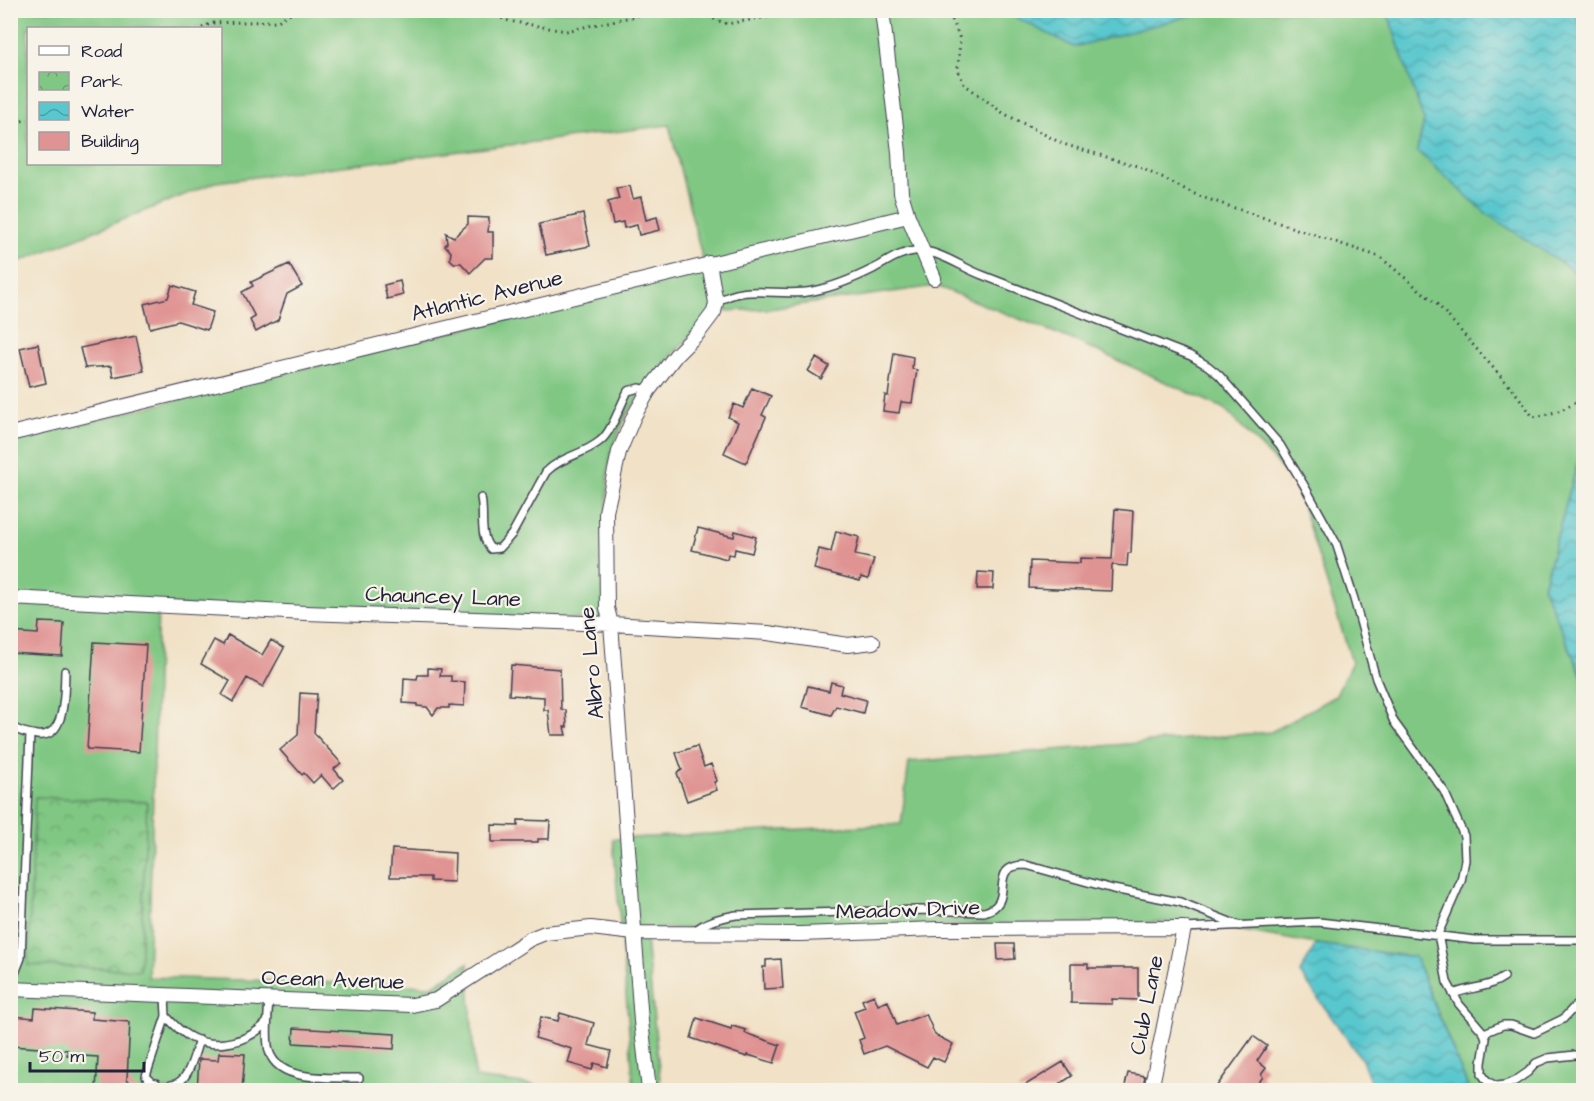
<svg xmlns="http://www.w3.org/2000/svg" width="1594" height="1101" viewBox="0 0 1594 1101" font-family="'Architects Daughter',sans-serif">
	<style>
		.grass { fill: #80c783; stroke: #51745f; stroke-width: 1.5; fill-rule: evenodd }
		.park { fill: url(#park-crowns); stroke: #51745f; stroke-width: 1.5 }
		.water { fill: url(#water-waves); stroke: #3e7484; stroke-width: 1.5 }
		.building { fill: #df9392 }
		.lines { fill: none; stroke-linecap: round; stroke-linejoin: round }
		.service-casing { stroke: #413f50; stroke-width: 10 }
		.minor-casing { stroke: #413f50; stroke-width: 16 }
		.path { stroke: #413f50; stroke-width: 3; stroke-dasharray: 1.5 4.5; stroke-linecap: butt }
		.service { stroke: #fff; stroke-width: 7 }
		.minor { stroke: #fff; stroke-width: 14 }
		.labels { text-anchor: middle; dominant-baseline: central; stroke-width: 4.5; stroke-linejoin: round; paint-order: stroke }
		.street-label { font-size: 22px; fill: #22223b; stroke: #f7f3e8 }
	</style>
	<defs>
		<pattern id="park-crowns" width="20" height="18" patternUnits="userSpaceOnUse" patternTransform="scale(1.5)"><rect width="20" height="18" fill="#80c783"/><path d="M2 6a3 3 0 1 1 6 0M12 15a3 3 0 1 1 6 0" fill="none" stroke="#68a16c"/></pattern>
		<pattern id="water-waves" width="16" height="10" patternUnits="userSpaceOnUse" patternTransform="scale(1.5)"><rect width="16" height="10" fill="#59c7ce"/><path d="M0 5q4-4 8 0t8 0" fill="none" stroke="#49a1a8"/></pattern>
	</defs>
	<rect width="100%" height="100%" fill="#f7f3e8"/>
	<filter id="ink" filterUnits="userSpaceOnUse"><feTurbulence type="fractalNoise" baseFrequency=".0167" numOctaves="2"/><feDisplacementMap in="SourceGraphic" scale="12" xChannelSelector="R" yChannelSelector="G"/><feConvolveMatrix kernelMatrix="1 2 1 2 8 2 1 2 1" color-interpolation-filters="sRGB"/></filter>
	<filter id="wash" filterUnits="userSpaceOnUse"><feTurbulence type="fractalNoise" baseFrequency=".008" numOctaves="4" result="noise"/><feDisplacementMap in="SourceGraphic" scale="24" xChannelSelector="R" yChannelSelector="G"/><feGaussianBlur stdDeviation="1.35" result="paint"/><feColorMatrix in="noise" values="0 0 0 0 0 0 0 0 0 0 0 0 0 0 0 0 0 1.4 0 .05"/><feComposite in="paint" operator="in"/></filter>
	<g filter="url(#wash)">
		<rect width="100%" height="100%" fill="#f1e2c7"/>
		<path class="grass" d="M11,11H1583V450L1577,465L1543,587L1583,679V1090H1469L1415,957L1316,944L1193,922L645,929L661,1090H634L613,839L901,824L909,762L1271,732L1335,696L1352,662L1295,483L1225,409L1073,340L936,286L768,309L722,311L692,334L665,363L628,412L612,448L608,472L605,620L158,605L148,977L432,986L468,963L475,1078L571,1090H11V441L705,269L669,125L216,182L11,265ZM28,28H220V164H28Z"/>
		<path class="park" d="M35,797L147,802L140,970L28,965Z"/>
		<path class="water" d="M1011,11V10L1195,11L1193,15L1074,47L1013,16Z
			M1387,11H1577L1576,18L1584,29L1583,277L1487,214L1417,151L1424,121Z
			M1583,450H1584L1583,679L1543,587L1577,465Z
			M1316,944L1415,957L1469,1090H1374L1362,1060L1300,973Z"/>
		<g id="blocks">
			<path class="building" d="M630,186L633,199L641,197L646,220L657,217L660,230L639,235L637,225L624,228L623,222L613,224L608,202L619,199L616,188Z
				M583,214L590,246L546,255L539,224Z
				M468,217L489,218L488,232H493V258H485L470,273L461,263H454L450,259L451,252L445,245L447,243L446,233L454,237L468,224Z
				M289,264L302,286L287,294L278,320L256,332L250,320L255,317L242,292L253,286L251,282Z
				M400,281L403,295L387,299L384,285Z
				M172,285L195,292L191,305L213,312L207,330L178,321L150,328L144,304L168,298Z
				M136,336L144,371L113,377L111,366L85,368L80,348Z
				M38,344L46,383L29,387L20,348Z
				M894,353L913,357L912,369L917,370L912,403L901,402L899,413L883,411L885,395L888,396Z
				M816,358L829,366L821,379L808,371Z
				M752,388L771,396L762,415L766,417L746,463L724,453L738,422L728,417L734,404L743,408Z
				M1115,509L1133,511L1131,553H1128L1127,566L1112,565L1111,591L1029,588L1030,561L1080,563V558L1112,559Z
				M698,528L734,537L735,531L756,537L752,553L735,549L734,555L728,554L727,559L692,550Z
				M836,531L859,537L855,555L874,559L868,579L861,577L860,581L814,569L819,549L831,552Z
				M978,572L994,573L993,589H977Z
				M39,622L64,623L62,656L10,653V632L38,634Z
				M228,635L262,655L271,640L284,648L263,687L247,678L233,702L222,695L230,681L201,664L214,640L223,645Z
				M94,642L146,645L139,752L87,749Z
				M511,665L560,669L561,709L566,710L567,727H564L566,735H551L548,710H544V697L509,695Z
				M428,668L441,669L440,676H451V681L465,682L464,706L449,705V708H438L433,715L427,707L417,706V704L403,703L404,678L417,679L418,675H428Z
				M831,682L842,685L840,693L866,700L863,713L836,706L831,715L802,707L808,686L829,691Z
				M300,693L317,694L314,733L341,763L334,769L343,780L333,789L321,775L313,783L304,773L302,775L280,750L298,735Z
				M697,746L704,767L711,764L717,781L714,782L717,790L687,801L677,773L682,770L676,753Z
				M518,820L550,821L549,839H538V842H492V825L518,826Z
				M392,849L455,853L454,882L430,881V877H390Z
				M997,944H1014L1015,959L998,960Z
				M781,959L783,988L764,989L763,967H766V960Z
				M1071,964H1088V968H1138V1000L1112,999V1004L1071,1003Z
				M874,995L878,1005L888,1001L897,1025L926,1014L935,1035L953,1044L944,1062L933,1057L927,1067L885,1046L864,1054L859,1040L864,1038L854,1011L865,1007L862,1000Z
				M35,1008L92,1012V1019L130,1022L127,1079L137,1090H96L98,1057L67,1055L68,1050L11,1046L13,1016L34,1018Z
				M560,1013L594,1023L588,1045L611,1051L607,1067L594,1063L592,1070L568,1063L572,1049L535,1038L541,1017L558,1021Z
				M697,1018L731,1029L732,1026L746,1030L745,1033L780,1045L774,1063L748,1055L747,1057L691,1038Z
				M294,1028L395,1034L394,1049L293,1043Z
				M1253,1036L1267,1046L1257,1061L1266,1068L1261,1075L1263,1077L1253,1090H1214Z
				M219,1053L245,1054L242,1090H197L199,1059L218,1060Z
				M1063,1062L1072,1076L1055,1087L1057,1090H1017Z
				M1128,1073L1145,1076L1142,1090H1124Z"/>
		</g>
	</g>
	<g filter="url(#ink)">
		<use href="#blocks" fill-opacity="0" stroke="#413f50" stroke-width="1.5"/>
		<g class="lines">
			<g class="service-casing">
				<path id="service" d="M716,303C746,282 779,298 813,291C834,287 853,279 873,269C887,262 898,253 914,251C939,249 960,267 982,275C1051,302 1121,329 1191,356L1208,366L1219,375L1280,445L1305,487L1336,543L1354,599L1376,679L1394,722L1444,791L1464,836L1465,860L1461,881L1438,934L1447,982L1459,1004L1484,1033L1486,1039L1482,1063V1074L1487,1081L1496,1086L1505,1085L1515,1081L1528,1072L1536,1063L1548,1058L1584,1054
					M481,498C485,515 478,535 491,549L500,548L512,534L546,472C562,456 583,455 600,441C612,432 620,405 628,391L639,388L649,390
					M10,726C20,732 26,733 37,735C67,739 64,691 65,671
					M1184,928L1319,922L1475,940H1584
					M693,932C706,921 720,918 736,915L920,910L984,912C1019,903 984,865 1026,865L1113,889L1180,902L1240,926
					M10,986L21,958L30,734
					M1453,994C1470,987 1489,988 1504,977
					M269,1000C268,1015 266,1031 268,1046C273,1084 331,1077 359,1078
					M166,1016C173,1024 182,1033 192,1038C217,1050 249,1042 267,1022
					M1484,1033L1503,1025H1511L1534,1033L1563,1019L1577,1004
					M156,1083L152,1082L146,1076L166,1016L165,996
					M171,1085C189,1084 194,1054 199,1040"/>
			</g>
			<g class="minor-casing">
				<path id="minor" d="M882,10L899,152L901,193L908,216
					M10,434L908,216L934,278
					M10,598L306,613L611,624L768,633L848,645L873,642
					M10,989L412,1005L436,1000L530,939L545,933L591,928L634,933L801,934L937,929L1184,928L1151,1090
					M649,1090L641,1021L611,624L607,608L606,512L619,452L634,416L649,390L676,355L699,332L714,312L716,303L709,263"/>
			</g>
			<path class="path" d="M479,10L509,21L566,31L663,10
				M679,10L696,12L727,24L773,16L783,10
				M945,10L953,21L960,39L958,70L964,84L1003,113L1063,144L1137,166L1199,196L1380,257L1438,305L1518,396L1533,417C1552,414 1569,409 1584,396
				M202,28L212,23L278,21L295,10
				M10,122L28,120"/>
			<use href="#service" class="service"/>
			<use href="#minor" class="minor"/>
		</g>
	</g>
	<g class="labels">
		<g class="street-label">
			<text transform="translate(487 296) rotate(-14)">Atlantic Avenue</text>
			<text transform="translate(443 597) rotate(2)">Chauncey Lane</text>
			<text transform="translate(592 663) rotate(-95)">Albro Lane</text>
			<text transform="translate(908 910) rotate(-2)">Meadow Drive</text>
			<text transform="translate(333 980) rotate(2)">Ocean Avenue</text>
			<text transform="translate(1147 1005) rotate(-79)">Club Lane</text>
		</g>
	</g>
	<rect width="1594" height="1101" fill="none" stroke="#f7f3e8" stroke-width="36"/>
	<rect x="27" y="27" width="195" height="138" fill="#f7f3e8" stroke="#a29fa3" stroke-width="1.5"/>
	<rect x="39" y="46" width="30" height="9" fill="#ffffff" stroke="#a29fa3" stroke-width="1.5"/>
	<text x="81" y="57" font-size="18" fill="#22223b">Road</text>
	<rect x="39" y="72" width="30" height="18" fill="url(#park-crowns)" stroke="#a29fa3" stroke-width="1.5"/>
	<text x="81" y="87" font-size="18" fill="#22223b">Park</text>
	<rect x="39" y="102" width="30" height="18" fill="url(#water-waves)" stroke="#a29fa3" stroke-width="1.5"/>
	<text x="81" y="117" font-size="18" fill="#22223b">Water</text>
	<rect x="39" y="132" width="30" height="18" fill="#df9392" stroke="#a29fa3" stroke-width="1.5"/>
	<text x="81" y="147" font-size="18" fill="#22223b">Building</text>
	<path d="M30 1062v9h114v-9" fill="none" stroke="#22223b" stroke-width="3"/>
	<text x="39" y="1062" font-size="18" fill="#22223b" stroke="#f7f3e8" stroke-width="4.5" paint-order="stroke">50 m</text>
</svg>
